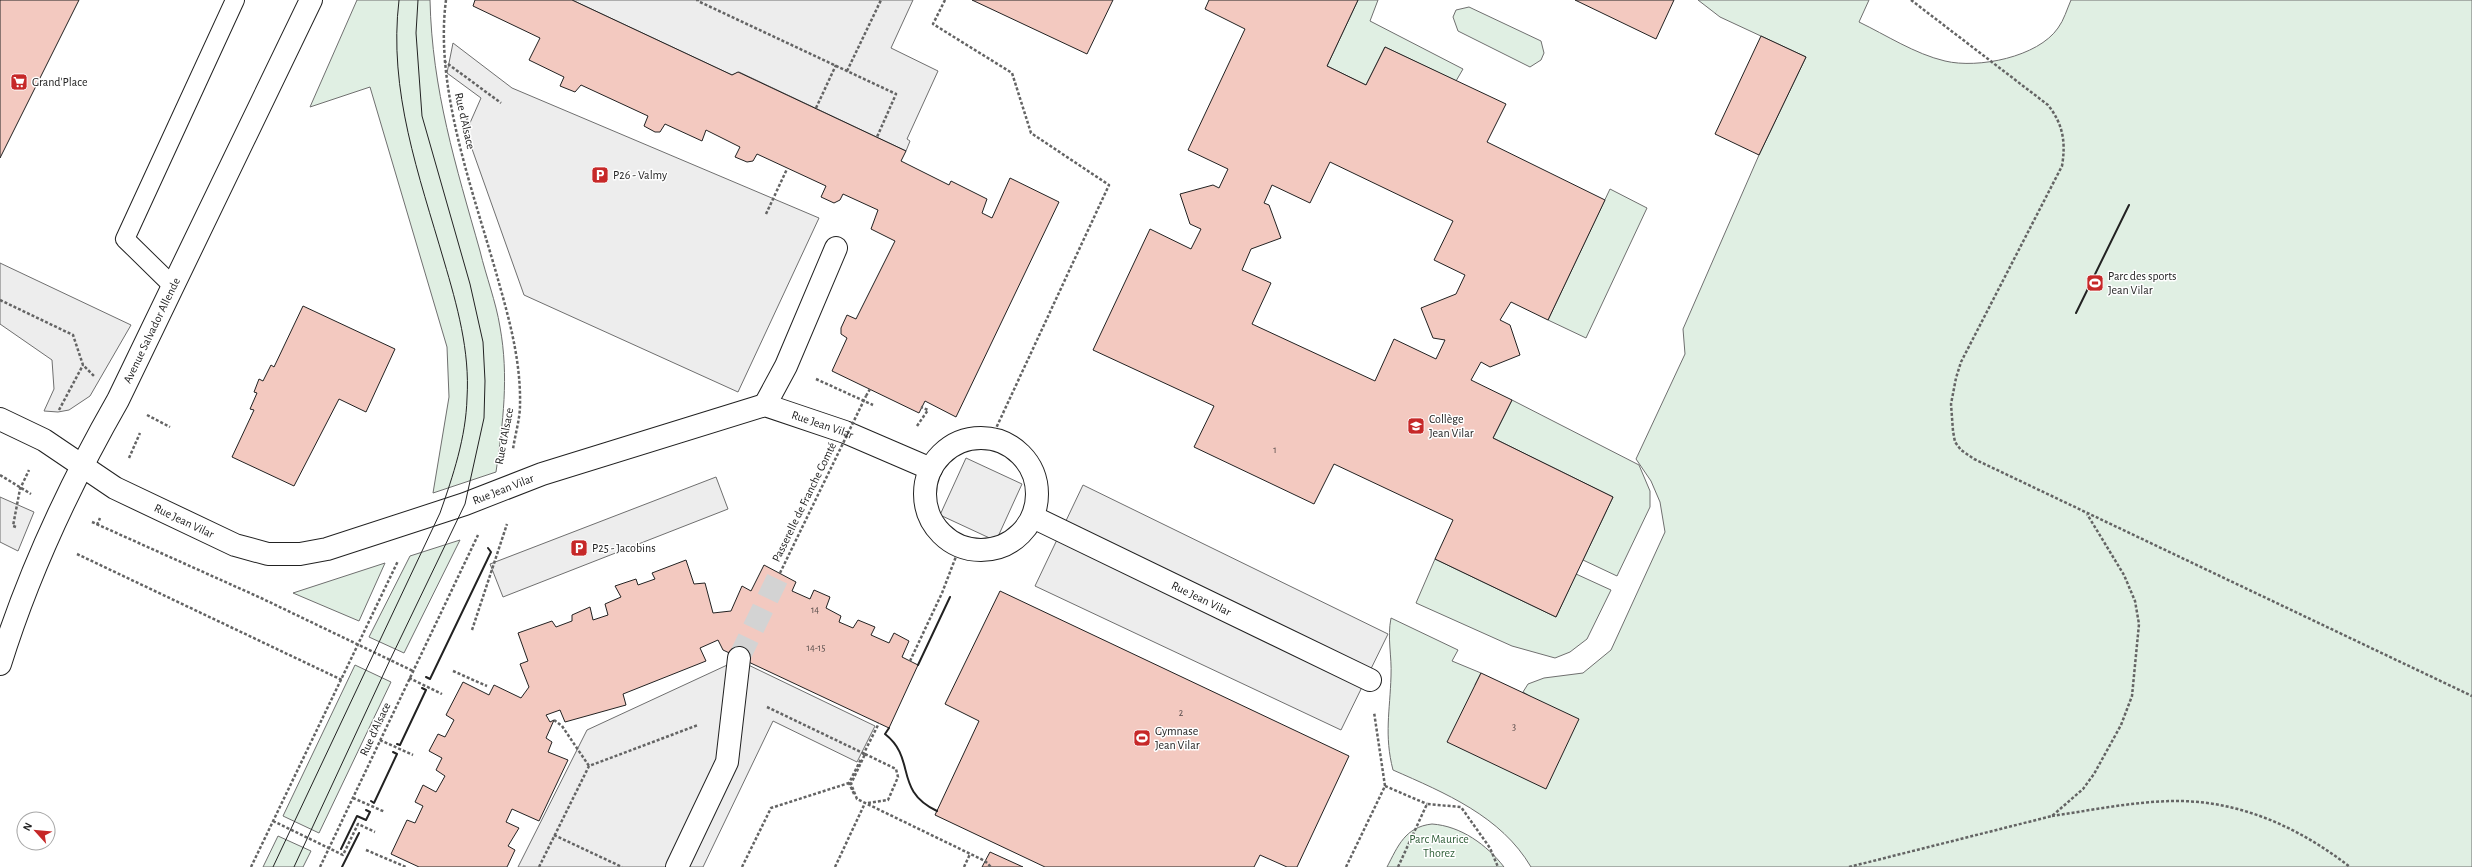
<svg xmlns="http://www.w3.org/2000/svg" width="2472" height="867" viewBox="0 0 2472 867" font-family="'Alegreya Sans',sans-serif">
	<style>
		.green { fill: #e0efe3; stroke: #6f6f6f }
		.parking { fill: #ededed; stroke: #6f6f6f }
		.building { fill: #f3c9c0; stroke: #222; fill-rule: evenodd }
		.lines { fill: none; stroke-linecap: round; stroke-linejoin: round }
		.pedestrian-tunnel { stroke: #d3d3d3; stroke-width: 22; stroke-dasharray: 22 11; stroke-linecap: butt }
		.service-casing { stroke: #222; stroke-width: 20 }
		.pedestrian-casing { stroke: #222; stroke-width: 24 }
		.minor-casing { stroke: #222; stroke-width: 24 }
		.tertiary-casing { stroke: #222; stroke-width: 24 }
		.path { stroke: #646464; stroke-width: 2.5; stroke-dasharray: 3 2; stroke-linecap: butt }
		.service { stroke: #fff; stroke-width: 18 }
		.pedestrian { stroke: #fff; stroke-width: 22 }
		.minor { stroke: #fff; stroke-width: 22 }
		.tertiary { stroke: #fff; stroke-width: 22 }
		.tram { stroke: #222; stroke-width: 1 }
		.path-bridge { stroke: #646464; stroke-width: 2.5; stroke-dasharray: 3 2; stroke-linecap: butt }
		.wall { stroke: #222; stroke-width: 2 }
		.labels { text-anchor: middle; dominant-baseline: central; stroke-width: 3; stroke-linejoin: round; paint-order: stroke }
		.number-label { font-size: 10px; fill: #564c4a }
		.poi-label { font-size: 12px; fill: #222; stroke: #fff; text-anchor: start }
		.street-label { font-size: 12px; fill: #222; stroke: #fff }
		.park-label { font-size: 12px; fill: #2f5e38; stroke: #fff }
	</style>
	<rect width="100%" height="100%" fill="#fff"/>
	<path class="green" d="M357,0H430C432,90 456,166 480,251C486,276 496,302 500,327C509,376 503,423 496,472L433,493L449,397L447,347L370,87L310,107Z
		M1358,0H1378L1370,21L1463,69L1456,81L1385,47L1366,85L1327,66Z
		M1698,0H1869L1859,22C1886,35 1915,54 1945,61C1978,69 2038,57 2058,28C2064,20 2067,9 2071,0H2472V867H1531C1501,816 1445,793 1393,770C1384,735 1390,711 1391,676C1392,656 1387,638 1391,618L1458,650L1452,661L1481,673L1475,685L1531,697L1523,692L1528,684L1544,678L1583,673L1611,650L1665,532L1660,502L1651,481L1636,459L1685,354L1683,329L1759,155L1806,57L1720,17Z
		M1469,7L1541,41L1544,53L1541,60L1530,67L1458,31L1453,17L1456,10Z
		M1610,189L1647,208L1586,338L1548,320Z
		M1512,400L1639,465L1650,491V507L1617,576L1583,560L1613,497L1493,438Z
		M460,540L404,653L369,637L410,556Z
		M1435,559L1556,617L1576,574L1611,590L1587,639L1570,652L1555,658L1512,646L1416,603Z
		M385,563L359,621L293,593Z
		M355,665L391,682L319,833L283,816Z
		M1432,824C1461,826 1487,845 1504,867H1387C1398,846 1405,827 1432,824Z
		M278,836L311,851L303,867H263Z"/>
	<path class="parking" d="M572,0H913L891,48L938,71L907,139L910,141L906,151L739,72L732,75Z
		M453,43L512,88L819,218L738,392L524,295L466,132L481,98L447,73Z
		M0,263L131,325L90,396L69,410L58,412L44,411L54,389L52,360L0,324Z
		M966,458L1022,484L996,541L940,515Z
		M716,477L728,509L503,597L490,564Z
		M1083,485L1388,634L1341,730L1035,586Z
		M0,497L34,512L18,551L0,542Z
		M738,660L875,726L857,762L773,721L703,867H518L587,730Z"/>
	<path class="building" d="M0,0H79L0,158Z
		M475,0H572L732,75L738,72L906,151L901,161L949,185L951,181L987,199L982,213L992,218L1010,178L1059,202L956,417L925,401L919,413L832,371L847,338L841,334V328L847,315L856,319L895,241L871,229L878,210L843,194L840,200L834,203L821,197L826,186L757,154L753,161L747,162L735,157L740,147L706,130L702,141L665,124L660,132H655L644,126L648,116L581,85L575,92L560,86L564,77L529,60L540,38L473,6Z
		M972,0H1113L1087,54Z
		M1209,0H1358L1327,66L1366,85L1385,47L1506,104L1487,142L1605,200L1548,320L1511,302L1500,320L1510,325L1520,355L1490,367L1481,362L1471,380L1512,400L1493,438L1613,497L1556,617L1435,559L1453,520L1334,464L1314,504L1194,447L1214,406L1093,350L1150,229L1191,249L1201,229L1190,224L1180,194L1213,185L1219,188L1228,169L1188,150L1245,29L1205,9ZM1330,162L1453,221L1434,260L1465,275L1456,294L1421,308L1433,338L1445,340L1436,359L1394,339L1375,381L1252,324L1271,283L1242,270L1251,249L1281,238L1269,205L1264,203L1272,185L1310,203Z
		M1575,0H1674L1656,39Z
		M1761,36L1806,57L1759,155L1715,134Z
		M303,306L395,349L366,412L339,399L294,486L232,457L254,410L250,409L257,393L254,392L259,379L263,381L271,365L274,367Z
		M686,560L694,584L705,583L713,613L731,611L742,586L751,591L764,565L796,582L792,591L810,599L814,590L830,597L826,608L841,616L839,622L853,628L858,620L875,627L871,635L889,643L894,633L909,641L902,657L918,665L889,728L723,650L718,640L700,648L706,661L623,694L626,705L565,722L560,710L546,715L550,722L554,720L546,738L552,742L548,752L568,760L539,821L512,809L506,822L519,828L508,846L515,850L507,867H419L391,854L407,820L415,823L423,806L415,802L423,785L436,792L445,776L436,770L442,758L429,751L438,734L445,737L454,720L446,715L463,682L489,695L494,685L521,698L529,687L520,664L528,661L518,633L552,621L556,627L572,621V615L590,607L593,620L608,615L605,604L621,597L615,586L636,579L638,585L655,579L652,573Z
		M1000,591L1349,756L1297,867H1287L1260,855L1254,867H1045L935,815L979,721L945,704Z
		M1481,673L1579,719L1546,789L1447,742Z
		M990,852L1023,867H982Z"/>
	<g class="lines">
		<path class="pedestrian-tunnel" d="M739,658L780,573"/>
		<g class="service-casing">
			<path id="service" d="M173,286L125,239L235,0"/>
		</g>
		<g class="pedestrian-casing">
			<path id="pedestrian" d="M677,867L727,762L739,658"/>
		</g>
		<g class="minor-casing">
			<g id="minor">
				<path d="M765,405L786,366L836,248"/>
				<path id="s1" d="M0,419L44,440L115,488L235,545L268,554H300L327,549L465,504L542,474L765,405L845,432L931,469"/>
				<circle cx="981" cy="494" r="56"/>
				<path id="s2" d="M1033,517L1370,680"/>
			</g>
		</g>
		<g class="tertiary-casing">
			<g id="tertiary">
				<path id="s3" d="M0,664C29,571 70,484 118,400L311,0"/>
			</g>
		</g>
		<path class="path" d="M446,0C434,90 475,196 499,283C510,322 521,363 520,405C520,419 515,435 513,449
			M696,0H701
			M945,0L933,24L1012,73L1031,133L1109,185L991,439
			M1911,0L2048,105C2063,124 2066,142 2062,166L1961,362L1956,378L1951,404L1953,431L1955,442L1961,450L1974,459L2472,696
			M700,2L896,94L877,137
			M444,61L501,103
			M847,71L881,0
			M816,108L836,65
			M766,214L787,169
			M0,300L73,335L83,365L94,376
			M816,379L873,405
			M866,396L870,389
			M59,410L83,365
			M147,415L170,427
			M917,426L928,410L921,407
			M129,458L140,433
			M0,475L31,494
			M92,522L261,598L413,671
			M97,525L100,518
			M16,527L13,526L20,489L29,470
			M77,554L342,680
			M472,630L507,524
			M910,661L942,593L960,546
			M453,671L487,686
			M409,678L442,694
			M767,707L865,754L851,784L857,799L985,861L991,867
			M554,720L562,726L589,766
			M380,740L413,755
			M865,754L896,769L898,777L888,800L868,803
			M863,755L879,723
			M1385,786L1427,804
			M854,794L849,783L861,759
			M353,798L385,812
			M2052,816C2093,810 2136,801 2177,801C2241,801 2300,828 2350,867
			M273,821L343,855L358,824L375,832
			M554,835L622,867
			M366,850L406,867
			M251,867L398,561
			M320,867L478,535
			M539,867L589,766L698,725
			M742,867L771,808L849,783
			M835,867L865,803
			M964,867L970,854
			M1346,867L1385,786L1374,712
			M1398,867L1427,804L1461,807L1490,848L1498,867
			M1849,867L2052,816L2083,789L2094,774L2121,725L2132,696L2139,624L2135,601L2124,575L2087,514"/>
		<use href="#service" class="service"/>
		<use href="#pedestrian" class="pedestrian"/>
		<use href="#minor" class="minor"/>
		<use href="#tertiary" class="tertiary"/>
		<path class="tram" d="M273,867L440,513C453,476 466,437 467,398C470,351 457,305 444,261C419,175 388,91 399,0
			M294,867L390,660L465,504L484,418L485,381L483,342L470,284L422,116L416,33L418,0"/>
		<path class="path-bridge" d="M780,573L866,396"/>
		<path class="wall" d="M2076,313L2129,205
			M918,665L950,597
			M426,677L430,679L491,552L488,548
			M889,728L885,734C917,759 893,790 937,811
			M397,744L400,745L426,690L422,688
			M371,801L374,803L397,754L393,752
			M341,849L357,816L366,820L370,812L366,810
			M342,867L359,833"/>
	</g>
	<defs>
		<g id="supermarket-square" transform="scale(0.9)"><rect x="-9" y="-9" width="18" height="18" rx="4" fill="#c62828" stroke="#fff"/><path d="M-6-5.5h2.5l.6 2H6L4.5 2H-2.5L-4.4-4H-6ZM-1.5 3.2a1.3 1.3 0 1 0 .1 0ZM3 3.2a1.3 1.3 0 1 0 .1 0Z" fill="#fff"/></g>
		<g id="parking-square" transform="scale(0.9)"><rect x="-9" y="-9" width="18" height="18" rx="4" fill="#c62828" stroke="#fff"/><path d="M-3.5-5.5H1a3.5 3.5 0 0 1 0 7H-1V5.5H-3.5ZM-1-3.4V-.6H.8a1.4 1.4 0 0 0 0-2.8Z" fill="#fff"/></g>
		<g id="stadium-square" transform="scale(0.9)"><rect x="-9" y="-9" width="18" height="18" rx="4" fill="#c62828" stroke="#fff"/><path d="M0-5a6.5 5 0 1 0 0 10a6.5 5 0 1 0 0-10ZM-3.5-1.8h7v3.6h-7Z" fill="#fff"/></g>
		<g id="school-square" transform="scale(0.9)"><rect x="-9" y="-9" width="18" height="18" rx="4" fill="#c62828" stroke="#fff"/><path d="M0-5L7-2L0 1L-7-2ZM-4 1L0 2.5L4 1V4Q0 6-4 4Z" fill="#fff"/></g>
	</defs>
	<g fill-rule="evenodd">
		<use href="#supermarket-square" x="19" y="82"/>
		<use href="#parking-square" x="600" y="175"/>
		<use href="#stadium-square" x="2095" y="283"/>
		<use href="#school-square" x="1416" y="426"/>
		<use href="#parking-square" x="579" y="548"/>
		<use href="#stadium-square" x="1142" y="738"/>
	</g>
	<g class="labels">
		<g class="number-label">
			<text x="1275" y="450">1</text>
			<text x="815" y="610">14</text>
			<text x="816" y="648">14-15</text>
			<text x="1181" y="713">2</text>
			<text x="1514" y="727">3</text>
		</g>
		<g class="poi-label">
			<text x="32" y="82">Grand'Place</text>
			<text x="613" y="175">P26 - Valmy</text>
			<text x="2108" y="276">Parc des sports<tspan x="2108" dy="14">Jean Vilar</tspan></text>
			<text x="1429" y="419">Collège<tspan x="1429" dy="14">Jean Vilar</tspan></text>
			<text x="592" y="548">P25 - Jacobins</text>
			<text x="1155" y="731">Gymnase<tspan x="1155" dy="14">Jean Vilar</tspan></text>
		</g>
		<g class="street-label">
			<text transform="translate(465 121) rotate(77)">Rue d'Alsace</text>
			<text stroke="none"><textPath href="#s3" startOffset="367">Avenue Salvador Allende</textPath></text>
			<text stroke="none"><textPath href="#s1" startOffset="883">Rue Jean Vilar</textPath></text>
			<text transform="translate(504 436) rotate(-79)">Rue d'Alsace</text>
			<text stroke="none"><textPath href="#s1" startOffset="547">Rue Jean Vilar</textPath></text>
			<text transform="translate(804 502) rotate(-64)">Passerelle de Franche Comté</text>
			<text stroke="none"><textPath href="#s1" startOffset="211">Rue Jean Vilar</textPath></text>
			<text stroke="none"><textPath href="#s2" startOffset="187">Rue Jean Vilar</textPath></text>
			<text transform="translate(375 729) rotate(-65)">Rue d'Alsace</text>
		</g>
		<g class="park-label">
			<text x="1439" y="839">Parc Maurice<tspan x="1439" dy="14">Thorez</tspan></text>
		</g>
	</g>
	<g transform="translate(36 831) rotate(297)"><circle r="19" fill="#ffffff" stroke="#a7a7a7"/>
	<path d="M0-3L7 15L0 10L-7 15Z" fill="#c62828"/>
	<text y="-6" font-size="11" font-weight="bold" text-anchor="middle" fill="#222222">N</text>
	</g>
</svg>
